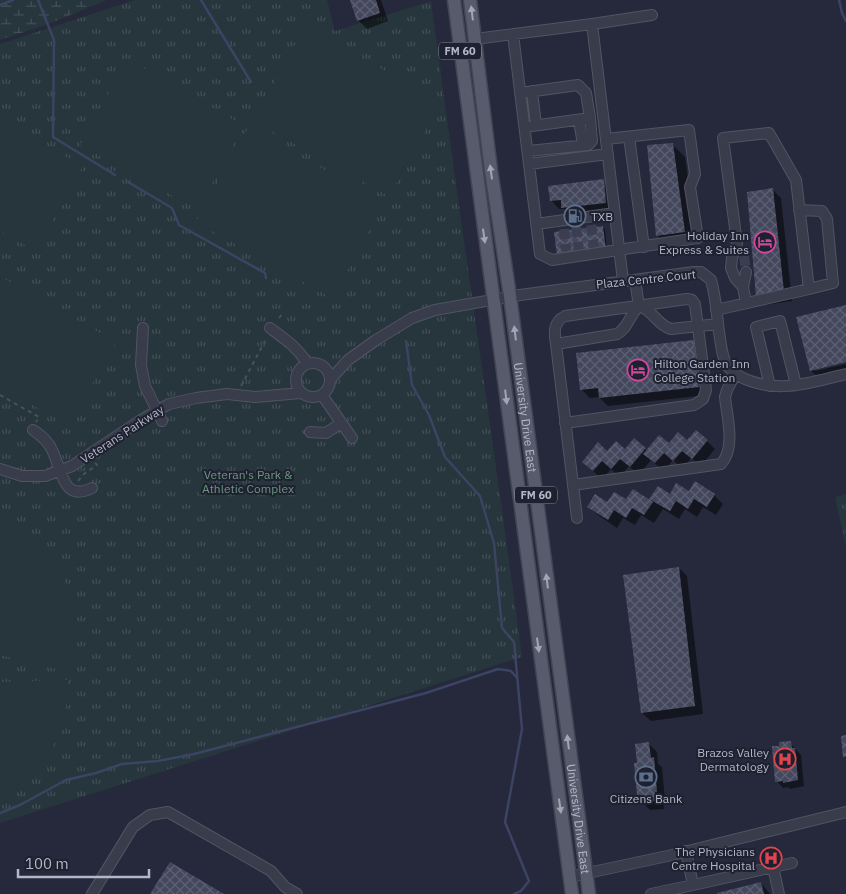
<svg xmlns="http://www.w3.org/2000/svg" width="846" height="894" viewBox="0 0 846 894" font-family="'IBM Plex Sans',sans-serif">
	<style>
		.wetland { fill: url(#wetland-marsh) }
		.park { fill: url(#park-tufts) }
		.pitch { fill: #27353c }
		.shadow { fill: #0007 }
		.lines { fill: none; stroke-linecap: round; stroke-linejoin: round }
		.stream { stroke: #3c4363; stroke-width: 2.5 }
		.building { fill: url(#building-cross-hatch) }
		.minor-tunnel { stroke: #3a3e50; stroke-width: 10; stroke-dasharray: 10 5; stroke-linecap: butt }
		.minor-casing { stroke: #515463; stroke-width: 12 }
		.major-casing { stroke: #424554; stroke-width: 15 }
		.path { stroke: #455259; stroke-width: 2; stroke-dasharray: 4 4; stroke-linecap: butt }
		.minor { stroke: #393c4b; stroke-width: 10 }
		.major { stroke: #575b6b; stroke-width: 12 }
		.oneway { fill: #a1a5b5 }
		.labels { text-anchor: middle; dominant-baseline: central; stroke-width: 4; stroke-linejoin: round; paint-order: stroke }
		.shield { fill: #1e2130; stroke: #878a9a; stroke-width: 1 }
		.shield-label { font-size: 11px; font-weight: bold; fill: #b4b7c7 }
		.poi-label { font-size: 12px; fill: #b4b7c7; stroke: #1e2130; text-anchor: end }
		.street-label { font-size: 12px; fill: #b4b7c7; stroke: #1e2130 }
		.park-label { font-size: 12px; fill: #6d9680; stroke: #1e2130 }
	</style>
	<defs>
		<pattern id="wetland-marsh" width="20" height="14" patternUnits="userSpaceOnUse" patternTransform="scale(1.25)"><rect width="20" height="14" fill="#27353c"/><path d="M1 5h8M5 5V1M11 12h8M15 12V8" fill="none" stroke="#445057"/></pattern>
		<pattern id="park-tufts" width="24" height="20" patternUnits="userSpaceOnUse" patternTransform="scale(1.25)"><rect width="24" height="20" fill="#27353c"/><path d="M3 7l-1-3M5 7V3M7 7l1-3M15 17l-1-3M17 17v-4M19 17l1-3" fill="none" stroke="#445057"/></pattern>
		<pattern id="building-cross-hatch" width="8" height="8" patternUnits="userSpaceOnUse" patternTransform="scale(1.25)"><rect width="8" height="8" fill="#44485d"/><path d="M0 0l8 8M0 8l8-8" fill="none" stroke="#5d6073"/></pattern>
	</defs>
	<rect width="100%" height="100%" fill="#25293b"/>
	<path class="wetland" d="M0,0H107L51,23L0,40Z"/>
	<path class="park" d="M135,0H327L335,31L431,1C460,220 493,438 522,657L0,823V44Z
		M846,494V546L835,497Z"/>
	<path class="pitch" d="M305,26L441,102L389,196L253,121Z
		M128,59L244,126L197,209L80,145Z
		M0,120L83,166L36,251L0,231Z
		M248,128L385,203L332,298L196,222Z
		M1,277L116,342L69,425L0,387Z
		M0,514C9,519 19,523 27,529C58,551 77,600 75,638C74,649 71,661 69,672L0,655Z
		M67,680C70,735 45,769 0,797V682Z"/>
	<path class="shadow" d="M352,0H381L388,21L367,29L358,20Z
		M672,144L685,157L697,245L671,249L658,236Z
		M603,181L612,189L614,211L571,216L564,209H559L551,200Z
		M772,189L781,198L792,301L766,305L757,296Z
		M603,227L605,229L607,251L558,255Z
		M846,306V361L815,369V371L846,364V373L820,379L811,371L798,318Z
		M693,341L702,350L707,395L608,406L599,397L590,398L581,389Z
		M634,440L647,451L669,445L707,441L715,449L701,466L691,458L683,469L673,460L664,471L651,460L639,475L629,466L620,477L611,469L602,479L583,462L607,452L626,451Z
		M658,487L671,495L689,493L714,495L723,504L716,515L703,507L697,517L685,509L679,519L663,509L654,523L641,515L635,525L623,518L617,528L598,515L589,507L627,501H649Z
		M679,568L687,576L703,714L651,721L642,713Z
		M790,743L801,755L804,786L790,789L788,787L783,788L777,781L780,747Z
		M649,744L657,752L658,764L662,767L665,800H663L664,809L650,810L642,802L641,798L638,795L639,764Z
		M761,883L770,894H719Z"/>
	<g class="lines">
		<path class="stream" d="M38,0L54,40L53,137L115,175
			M201,0L251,82
			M839,0L842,13L846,21
			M0,5L13,0
			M128,182L172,208L179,225L265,273L266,278
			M406,341L412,385L429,415L445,457L480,496L494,543L502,628L514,642L522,729L505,822L529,881L521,891L514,894
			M0,813L20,805L66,780L96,773L122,764L158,761L194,754L426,693L498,669L511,671L516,677"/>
	</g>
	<path class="building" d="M350,0H376L380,13L357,21Z
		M673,143L685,232L656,236L647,145Z
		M604,179L606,203L561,208V200L550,201L548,186Z
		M773,188L784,292L756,297L747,192Z
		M603,226L606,250L557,256L554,232Z
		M846,305V362L810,371L796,317Z
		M694,340L699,387L599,398L598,388L580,390L576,353Z
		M696,430L708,440L692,459L682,451L673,461L664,453L655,463L643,454L659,435L669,443L678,432L687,440Z
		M634,438L646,448L630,467L620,459L611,469L602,461L593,471L582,462L598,442L607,451L616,441L625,449Z
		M695,481L715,494L707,507L694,499L688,509L676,501L670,511L649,499L658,486L670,494L676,483L689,491Z
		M633,489L653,502L644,515L632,508L626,518L614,510L608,520L587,507L595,494L607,502L614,492L626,499Z
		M679,567L695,706L641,713L623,575Z
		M846,735V756L843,757L841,736Z
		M791,741L792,748H795L798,780L783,783V781L775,782L772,746H779V742Z
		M649,742L651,758L654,757L657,792H655L656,801L640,802V795H637L634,763H637L635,744Z
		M170,862L224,894H150Z
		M761,882L764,894H717V893Z"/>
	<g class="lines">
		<path class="minor-tunnel" d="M591,225L594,248
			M576,227L579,250
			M564,229L566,251
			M744,256L746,272"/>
		<g class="minor-casing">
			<path id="minor" d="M592,24L652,15
				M513,34L540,254L552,260L698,238L690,187L695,174L689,130L606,139
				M475,39L592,24L623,281
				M532,91L536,125
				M520,93L578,85L586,93L590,118L525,127
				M579,120L583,145
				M629,137L644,247
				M528,151L588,145L592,141L590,118
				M529,164L608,154
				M799,210L822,211L827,219L833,283L809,289
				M536,224L615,213
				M743,287L746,272
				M639,306C653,310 657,325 671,329L718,324
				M716,310L809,289L796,180L769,133L723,138L737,243L732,258L731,268L735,278L743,287L746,303
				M143,328L141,365L145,386L162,421
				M270,328C285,339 297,347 307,363
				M556,344C554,333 553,322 565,316L687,299L692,300L695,304L706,390L703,399L694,405L565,423
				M296 380a17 17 0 1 1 34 0a17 17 0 1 1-34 0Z
				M330,380L348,360L376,340L412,318L435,310L520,295L694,272H701L711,280C718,304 717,331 723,355C726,368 734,374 745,379C780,394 811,382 846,374
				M770,386L756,327L780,321L796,385
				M322,395L352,438
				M33,430C42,436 48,441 52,450C62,469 62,503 92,488
				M310,432L326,433L341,423
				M0,469L22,476H45L72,466L141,420L169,404L196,398L227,394L255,397L301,393
				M573,485L721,464C736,448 727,417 725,397L727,390L735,375
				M577,518L556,344L617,334C628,328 629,316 639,306L635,280
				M686,851L693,885L773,867L779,894
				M773,867L792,863
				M569,877L672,855L846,812
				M92,894L133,827L150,815L168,812L271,871L285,887L297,894
				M651,894L693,885"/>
		</g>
		<g class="major-casing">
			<g id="major">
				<path d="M454,0L572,894"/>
				<path id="s1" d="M470,0L491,170L510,296L589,894"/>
			</g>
		</g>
		<path class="path" d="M279,318L282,314
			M241,386L265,341
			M0,395L39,417L36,422
			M78,481L84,474L97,465L94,461"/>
		<use href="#minor" class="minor"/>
		<use href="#major" class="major"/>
	</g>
	<defs><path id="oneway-solid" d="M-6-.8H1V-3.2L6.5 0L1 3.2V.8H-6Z" transform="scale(1.25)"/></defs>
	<g class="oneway">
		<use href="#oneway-solid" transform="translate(472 13) rotate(-97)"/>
		<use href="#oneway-solid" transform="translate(491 172) rotate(-98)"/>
		<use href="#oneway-solid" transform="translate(484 236) rotate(82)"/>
		<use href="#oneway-solid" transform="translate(515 333) rotate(-97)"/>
		<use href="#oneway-solid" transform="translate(506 397) rotate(83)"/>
		<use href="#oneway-solid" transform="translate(547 581) rotate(-97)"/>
		<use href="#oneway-solid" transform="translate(538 645) rotate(82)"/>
		<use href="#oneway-solid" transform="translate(568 742) rotate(-97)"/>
		<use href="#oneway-solid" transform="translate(560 806) rotate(82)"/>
	</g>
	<defs>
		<g id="fuel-ring" transform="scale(1.125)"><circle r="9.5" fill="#1e2130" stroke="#5c6f8a" stroke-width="1.5"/><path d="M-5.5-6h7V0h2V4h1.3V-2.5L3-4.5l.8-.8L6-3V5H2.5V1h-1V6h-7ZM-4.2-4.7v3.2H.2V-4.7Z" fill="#5c6f8a"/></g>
		<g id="hotel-ring" transform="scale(1.125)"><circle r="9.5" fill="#1e2130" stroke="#d1479c" stroke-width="1.5"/><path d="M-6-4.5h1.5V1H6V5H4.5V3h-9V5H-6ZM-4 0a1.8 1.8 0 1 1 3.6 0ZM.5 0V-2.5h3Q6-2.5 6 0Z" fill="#d1479c"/></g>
		<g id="hospital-ring" transform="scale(1.125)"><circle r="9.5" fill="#1e2130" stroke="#e0444e" stroke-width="1.5"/><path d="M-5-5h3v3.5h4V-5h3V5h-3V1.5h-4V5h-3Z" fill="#e0444e"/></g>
		<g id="bank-ring" transform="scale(1.125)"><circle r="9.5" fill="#1e2130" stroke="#5c6f8a" stroke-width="1.5"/><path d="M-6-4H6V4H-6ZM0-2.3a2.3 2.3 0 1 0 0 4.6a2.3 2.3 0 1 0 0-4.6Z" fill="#5c6f8a"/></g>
	</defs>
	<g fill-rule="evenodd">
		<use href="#fuel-ring" x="575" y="216"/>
		<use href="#hotel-ring" x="765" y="242"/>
		<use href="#hotel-ring" x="638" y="370"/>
		<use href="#hospital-ring" x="785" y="759"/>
		<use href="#bank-ring" x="646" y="777"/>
		<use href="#hospital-ring" x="771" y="858"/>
	</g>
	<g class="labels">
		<g class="shield">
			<rect x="439" y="42.5" width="42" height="17" rx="4"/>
			<rect x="515" y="486.5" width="42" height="17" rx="4"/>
		</g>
		<g class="shield-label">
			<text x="460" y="51">FM 60</text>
			<text x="536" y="495">FM 60</text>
		</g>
		<g class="poi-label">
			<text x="591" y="216" text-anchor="start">TXB</text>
			<text x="749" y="235">Holiday Inn<tspan x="749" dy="14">Express &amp; Suites</tspan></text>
			<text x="654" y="363" text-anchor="start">Hilton Garden Inn<tspan x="654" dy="14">College Station</tspan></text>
			<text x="769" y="752">Brazos Valley<tspan x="769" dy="14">Dermatology</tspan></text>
			<text x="646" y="798" text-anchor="middle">Citizens Bank</text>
			<text x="755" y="851">The Physicians<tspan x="755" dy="14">Centre Hospital</tspan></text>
		</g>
		<g class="street-label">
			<text transform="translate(646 279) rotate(-6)">Plaza Centre Court</text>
			<text stroke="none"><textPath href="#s1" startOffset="421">University Drive East</textPath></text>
			<text transform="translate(122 434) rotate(-33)">Veterans Parkway</text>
			<text stroke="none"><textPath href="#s1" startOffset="826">University Drive East</textPath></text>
		</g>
		<g class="park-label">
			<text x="248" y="474">Veteran's Park &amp;<tspan x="248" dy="14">Athletic Complex</tspan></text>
		</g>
	</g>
	<path d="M18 869v8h131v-8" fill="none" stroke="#b4b7c7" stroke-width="2.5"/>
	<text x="25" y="869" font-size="15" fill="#b4b7c7" stroke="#1e2130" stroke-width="4" paint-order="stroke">100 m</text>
</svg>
